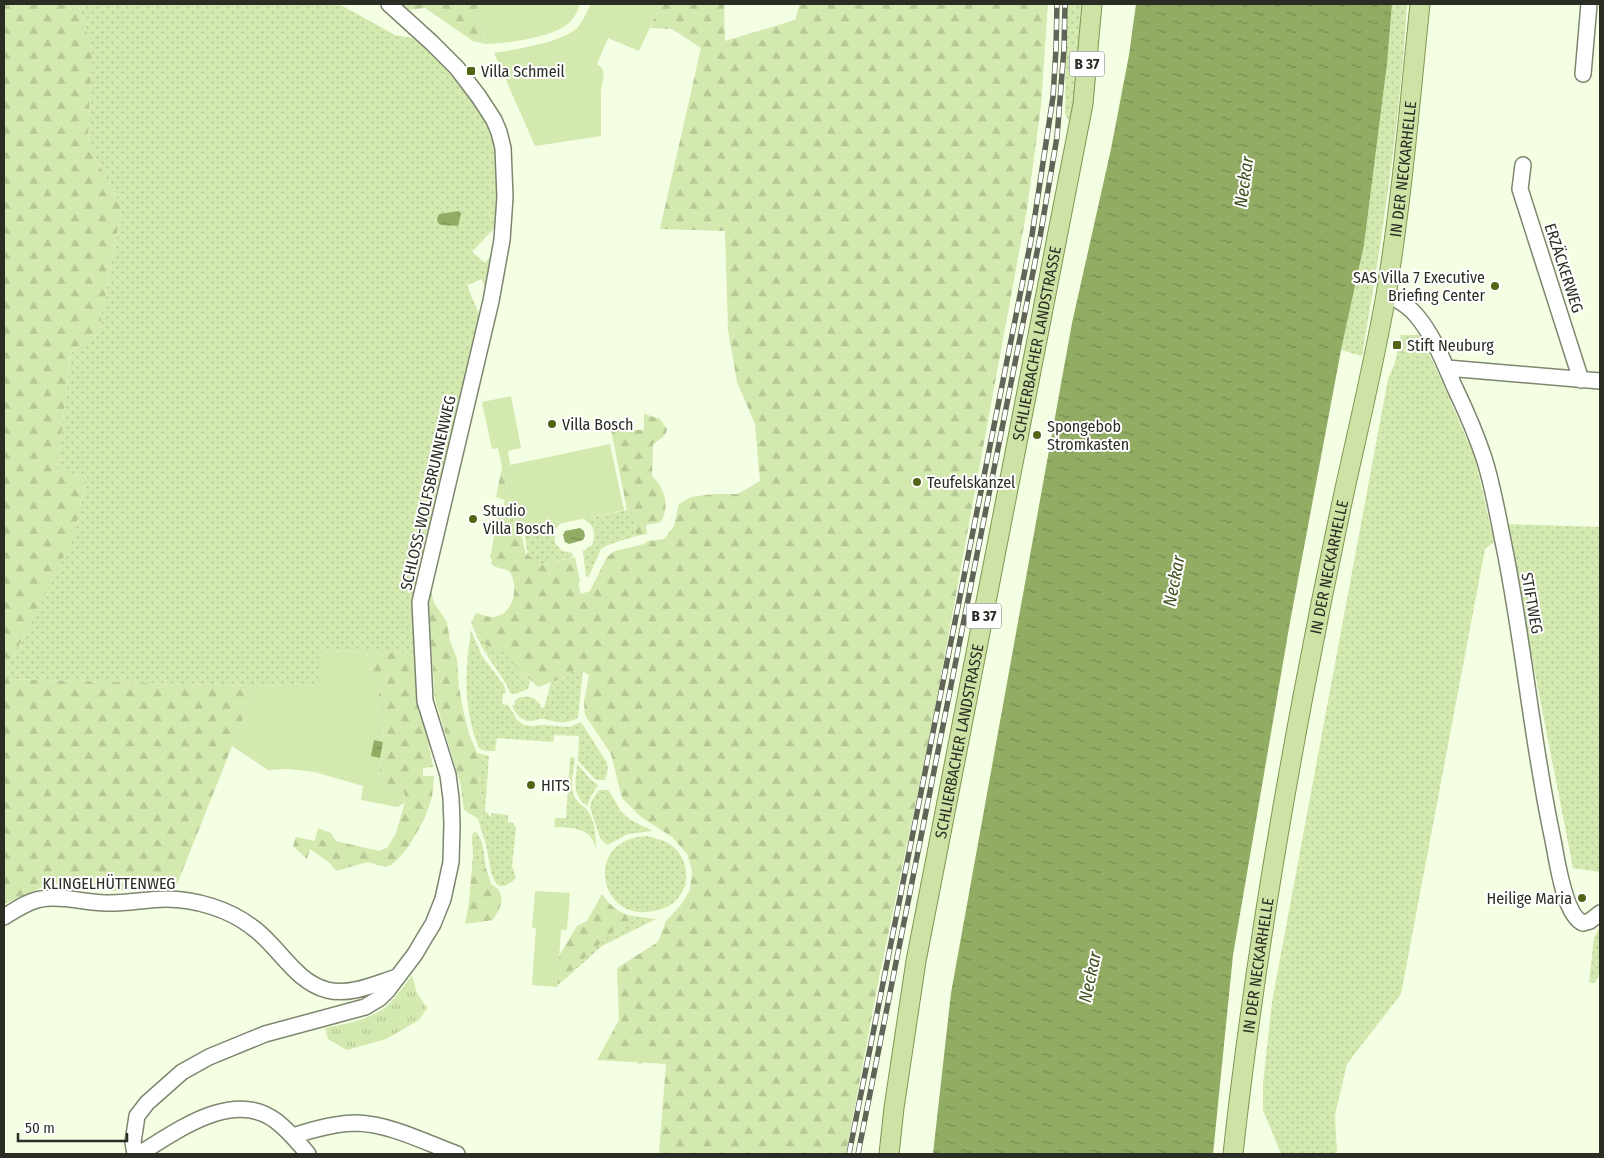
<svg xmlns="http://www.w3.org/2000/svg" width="1604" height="1158" viewBox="0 0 1604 1158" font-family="'Fira Sans Condensed',sans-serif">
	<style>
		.grass { fill: url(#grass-dots) }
		.forest { fill: url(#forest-firs) }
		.park { fill: url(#park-tufts) }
		.garden { fill: #d3e9af }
		.water { fill: url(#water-ripples) }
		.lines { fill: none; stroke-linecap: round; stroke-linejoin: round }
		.minor-casing { stroke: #7d866f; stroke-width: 18 }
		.major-casing { stroke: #7f9652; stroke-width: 21 }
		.minor { stroke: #fff; stroke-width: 15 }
		.major { stroke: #cee2a6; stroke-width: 19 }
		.rail-casing { stroke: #606557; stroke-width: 5.5 }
		.rail { stroke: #fff; stroke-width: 4; stroke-dasharray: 11; stroke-linecap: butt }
		.poi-dot { fill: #4f6615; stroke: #fff; stroke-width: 2 }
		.labels { text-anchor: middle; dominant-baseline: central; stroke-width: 4; stroke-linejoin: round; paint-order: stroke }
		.shield { fill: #fff; stroke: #6a6c66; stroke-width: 1 }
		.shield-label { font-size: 15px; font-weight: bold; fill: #2a2d24 }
		.poi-label { font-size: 16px; fill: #2a2d24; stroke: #fff; text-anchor: start }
		.street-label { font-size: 16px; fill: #2a2d24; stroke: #fff }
		.water-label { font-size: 18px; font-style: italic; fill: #3f4f1b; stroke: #fff }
	</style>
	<defs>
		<pattern id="grass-dots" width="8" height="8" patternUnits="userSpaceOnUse" patternTransform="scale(1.25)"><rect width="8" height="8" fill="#d3e9af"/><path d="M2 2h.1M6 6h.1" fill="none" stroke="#b5c896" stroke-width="1.8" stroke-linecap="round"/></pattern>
		<pattern id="forest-firs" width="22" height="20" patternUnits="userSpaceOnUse" patternTransform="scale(1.25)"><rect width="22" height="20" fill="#d3e9af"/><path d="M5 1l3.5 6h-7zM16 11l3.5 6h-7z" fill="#b5c896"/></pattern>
		<pattern id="park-tufts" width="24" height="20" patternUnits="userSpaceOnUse" patternTransform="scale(1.25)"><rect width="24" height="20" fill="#d3e9af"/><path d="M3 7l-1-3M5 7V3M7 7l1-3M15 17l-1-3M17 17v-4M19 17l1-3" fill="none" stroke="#b5c896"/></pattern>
		<pattern id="water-ripples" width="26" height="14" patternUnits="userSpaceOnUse" patternTransform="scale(1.25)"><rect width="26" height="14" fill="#92ac63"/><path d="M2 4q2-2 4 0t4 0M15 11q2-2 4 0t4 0" fill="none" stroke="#778c51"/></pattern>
	</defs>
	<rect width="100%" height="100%" fill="#f3fee3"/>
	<path class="grass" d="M78,4H339L395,35L412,38L448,66L477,107L491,131L494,142L499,189L497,225L472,252L485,263L492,255L487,288H485L482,279L467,285L481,319L413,594L414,653L319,651V684L256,686L4,679V675L73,537L87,477L57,470L71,353L98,335L122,207L88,144L92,49Z
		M1066,4H1081L1079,54L1070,123L1065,114Z
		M1392,4H1407C1400,122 1382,239 1362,356L1341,350L1364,245L1387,64Z
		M1401,335H1419L1436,368L1475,458L1494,542L1485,549L1401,994L1347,1064L1335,1115L1337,1154H1281L1263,1110V1084L1272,1002L1388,379L1395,363Z
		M632,509L636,536L608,545L601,549L589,576L586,577L583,551L592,545C597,534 593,522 582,519Z
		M561,523L555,529V543L562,551L572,553L573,557L538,566L528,556L524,531Z
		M1506,524L1600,527V872L1573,868Z
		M472,621L479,637L504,651L519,670L530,681L528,689L515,694L510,693C505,678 495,669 487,655C480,645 476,634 471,622Z
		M471,630L482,656L504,685L506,693H503L502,704L508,705L518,721L524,725L531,726L544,725L569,727L581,722L607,763L608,769L605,780H596L578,761L579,736L554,735L553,742L497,738L495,751H485L479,748C463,710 465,670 471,630Z
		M576,667L583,670L578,718C564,725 559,722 544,719C539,718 537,721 532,721C522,722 515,714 512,705H514L515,700C525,693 537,697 542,708H544L551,683L567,677Z
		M477,753L489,756L485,811L491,817V813L508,815V822L513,823L516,828L512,866L516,878C491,902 491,866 487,850C485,839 481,830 478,819L483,818Z
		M570,757L575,758C574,769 570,783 573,793C575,802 583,805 588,811C595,821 596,838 596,849C592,827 572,828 554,827L555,818H566Z
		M577,764L590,779L598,785L591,796L587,806C571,794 576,782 577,764Z
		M599,790H608C615,798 616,805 621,811C629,821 642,825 653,831L628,834L607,845L600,838L590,807L592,800Z
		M475,831C484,839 484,856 486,868L479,866L472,867L473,855L472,836Z
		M647,836C653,838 660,839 666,842C686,852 693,879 679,897C672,906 664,909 653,911C599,923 582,839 647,836Z
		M631,916L656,919L602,946L557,986L580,962L613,932L625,929Z
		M1600,926V973L1595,983L1589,982L1594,938Z"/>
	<path class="forest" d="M4,4H78L92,49L88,144L122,207L98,335L71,353L57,469L87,477L73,538L4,675Z
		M402,4H479L477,11L486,44L473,41L425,8L408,10Z
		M661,4H724L725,41L795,20L800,4H1048L1041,106L1027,209L932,725L879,978L846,1154H659L666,1064L597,1060L619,1020L617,968L658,942L666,921L680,906L690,890L692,871L687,854L672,837L641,817L622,798L611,754L585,715L584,702L589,675L576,667L567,677L538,687L519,670L504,652L490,650L479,636L472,621L476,613C481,614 487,617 492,617C512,617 519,590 511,574C507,567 497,570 491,564L492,559L490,558L498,516L501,517L505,500L496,497L502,467L516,533L521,532L526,555L528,553L529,556L535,559L538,566L575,557L580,582L578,583L581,594L590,591L607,557L615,551L644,544L648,541L664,539L674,526L679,504L691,497L714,494H738L760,481L755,424L737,382L728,330L725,231L660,229L701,48L672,29L650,28Z
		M642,413L660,419L667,429C666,437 659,440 653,444L652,476C665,488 670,506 661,522L646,525L647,534L636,536L632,510H627L611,430H644V414Z
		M429,591H431L434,603L447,622L450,641L457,659L459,688L463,709L469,734L477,753L483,818L478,819L464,810L461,786L435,699L428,600Z
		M367,652L414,653L417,700L428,740L433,767L423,768V776H434L432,797L425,818L409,846L397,860L391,865L385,867L368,862L336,871L330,863L310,849L307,859L293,846L296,837L315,841L318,828L331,833L336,841L379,851L388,847L396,833L405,802L404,792L399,791L379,780L384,729L377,710L380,686L372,676Z
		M4,679L256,686L176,887L112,891L52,883L4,904Z
		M479,866L486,868L491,884L498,889L502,898L499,910L493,920L465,924L469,902L472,867Z
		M602,894C610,905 617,912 631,916L625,929L613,932L580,962L557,986L559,956L577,926L587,921Z"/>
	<path class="park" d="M412,975L417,993L427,1008L419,1020L386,1039L347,1050L328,1039L325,1028C348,1023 377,1019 393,1000C400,992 406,983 412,975Z"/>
	<path class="garden" d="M479,4H580C578,9 575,17 571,21C554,38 509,43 486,44L477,11Z
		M591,4H661L639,51L608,38L597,64L602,68L604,75L601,90V136L535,146L494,53C514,50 563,42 577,28C583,22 587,11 591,4Z
		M511,396L521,448L508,451L510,465L610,444L624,510L516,533L498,448L492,449L482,402Z
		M319,651L367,652L372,676L380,686L377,710L384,729L379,780L399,791L404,792L405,802L398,807L361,800L363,786L315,772L288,769L268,770L232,746L256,686L318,684Z
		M535,891L570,893L567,930H561L557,987L532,985L536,928H532Z
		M643,1040L654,1050L640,1065L629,1055Z"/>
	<path class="water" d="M1136,4H1392L1387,64L1364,245L1341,350L1290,622L1233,955L1213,1154H933L951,993L1072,323L1111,149L1129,55Z
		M459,211L461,214L458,226L441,225L438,223L437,219L439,214Z
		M580,528L584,531L585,536L583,540L569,544L565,542L563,535L565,531Z
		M374,740L383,742L380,758L371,756Z"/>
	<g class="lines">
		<g class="minor-casing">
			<path id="minor" d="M1583,74L1589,4
				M1523,165L1520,189L1581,380
				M1386,293C1396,299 1408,305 1416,315C1434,336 1444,363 1455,388C1466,411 1476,434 1484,458C1493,486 1498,517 1504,546C1524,644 1532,743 1553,840C1557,860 1564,915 1583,923L1590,921L1600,913
				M1447,368L1600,381
				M4,917C15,910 28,901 41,899C63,895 84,903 106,903C126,904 146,899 166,899C195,899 229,909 252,927C278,945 295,982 327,990C350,996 375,984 397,977
				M293,1136C314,1129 335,1123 357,1123C390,1124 427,1143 457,1154
				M135,1154L133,1142L137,1116L147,1103L182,1072L209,1057L265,1034L365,1007L380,998L387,991L415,954L425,937L433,924L443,899L451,862L452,824L451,798L448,775L425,701L420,602L491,301L502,240L505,197L503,148L499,132L494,120L479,97L457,68L432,43L389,4
				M139,1154C176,1132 233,1088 276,1121C288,1130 298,1142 308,1154"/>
		</g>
		<g class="major-casing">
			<g id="major">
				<path id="s1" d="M889,1154L894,1108L916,961L1083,104L1092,4"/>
				<path id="s2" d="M1233,1154C1250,999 1275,844 1304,691C1317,622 1331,553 1346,484C1360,421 1375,358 1386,295C1402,198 1410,101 1420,4"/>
			</g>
		</g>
		<use href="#minor" class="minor"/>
		<use href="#major" class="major"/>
		<g class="rail-casing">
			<path id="rail" d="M849,1154L1032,235L1053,97L1056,49L1057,4
				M858,1154L1040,237L1057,137L1064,49L1065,4"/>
		</g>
		<use href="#rail" class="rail"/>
	</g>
	<g class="poi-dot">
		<rect x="466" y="66" width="10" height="10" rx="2.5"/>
		<circle cx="1495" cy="286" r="5"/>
		<rect x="1392" y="340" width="10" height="10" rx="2.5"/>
		<circle cx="552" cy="424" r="5"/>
		<circle cx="1037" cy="435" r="5"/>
		<circle cx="917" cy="482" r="5"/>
		<circle cx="473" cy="519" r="5"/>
		<circle cx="531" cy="785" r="5"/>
		<circle cx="1582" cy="898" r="5"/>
	</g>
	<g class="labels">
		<g class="shield">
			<rect x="1069.5" y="51.5" width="35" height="25" rx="4"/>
			<rect x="966.5" y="603.5" width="35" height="25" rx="4"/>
		</g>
		<g class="shield-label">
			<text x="1087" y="64">B 37</text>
			<text x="984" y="616">B 37</text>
		</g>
		<g class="poi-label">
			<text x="481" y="71">Villa Schmeil</text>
			<text x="1485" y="277" text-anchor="end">SAS Villa 7 Executive<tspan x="1485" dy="18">Briefing Center</tspan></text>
			<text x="1407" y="345">Stift Neuburg</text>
			<text x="562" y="424">Villa Bosch</text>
			<text x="1047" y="426">Spongebob<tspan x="1047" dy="18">Stromkasten</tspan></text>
			<text x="927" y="482">Teufelskanzel</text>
			<text x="483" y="510">Studio<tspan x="483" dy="18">Villa Bosch</tspan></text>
			<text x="541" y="785">HITS</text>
			<text x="1572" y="898" text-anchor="end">Heilige Maria</text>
		</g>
		<g class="street-label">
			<text stroke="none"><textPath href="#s2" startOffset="1000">IN DER NECKARHELLE</textPath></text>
			<text transform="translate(1564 268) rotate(72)">ERZÄCKERWEG</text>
			<text stroke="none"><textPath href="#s1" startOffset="824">SCHLIERBACHER LANDSTRASSE</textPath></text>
			<text transform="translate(428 493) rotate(-77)">SCHLOSS-WOLFSBRUNNENWEG</text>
			<text stroke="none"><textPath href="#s2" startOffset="595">IN DER NECKARHELLE</textPath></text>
			<text transform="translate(1532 603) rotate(80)">STIFTWEG</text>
			<text stroke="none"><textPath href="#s1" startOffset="419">SCHLIERBACHER LANDSTRASSE</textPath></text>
			<text x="109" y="883">KLINGELHÜTTENWEG</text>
			<text stroke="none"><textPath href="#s2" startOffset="190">IN DER NECKARHELLE</textPath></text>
		</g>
		<g class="water-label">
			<text transform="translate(1244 182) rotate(-82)">Neckar</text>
			<text transform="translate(1174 581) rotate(-79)">Neckar</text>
			<text transform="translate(1090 977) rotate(-78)">Neckar</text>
		</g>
	</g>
	<rect width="1604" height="1158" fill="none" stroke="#2a2d24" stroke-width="10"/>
	<path d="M18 1133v8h109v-8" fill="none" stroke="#2a2d24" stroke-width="2.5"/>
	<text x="25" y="1133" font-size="15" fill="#2a2d24" stroke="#ffffff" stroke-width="4" paint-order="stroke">50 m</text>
</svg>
